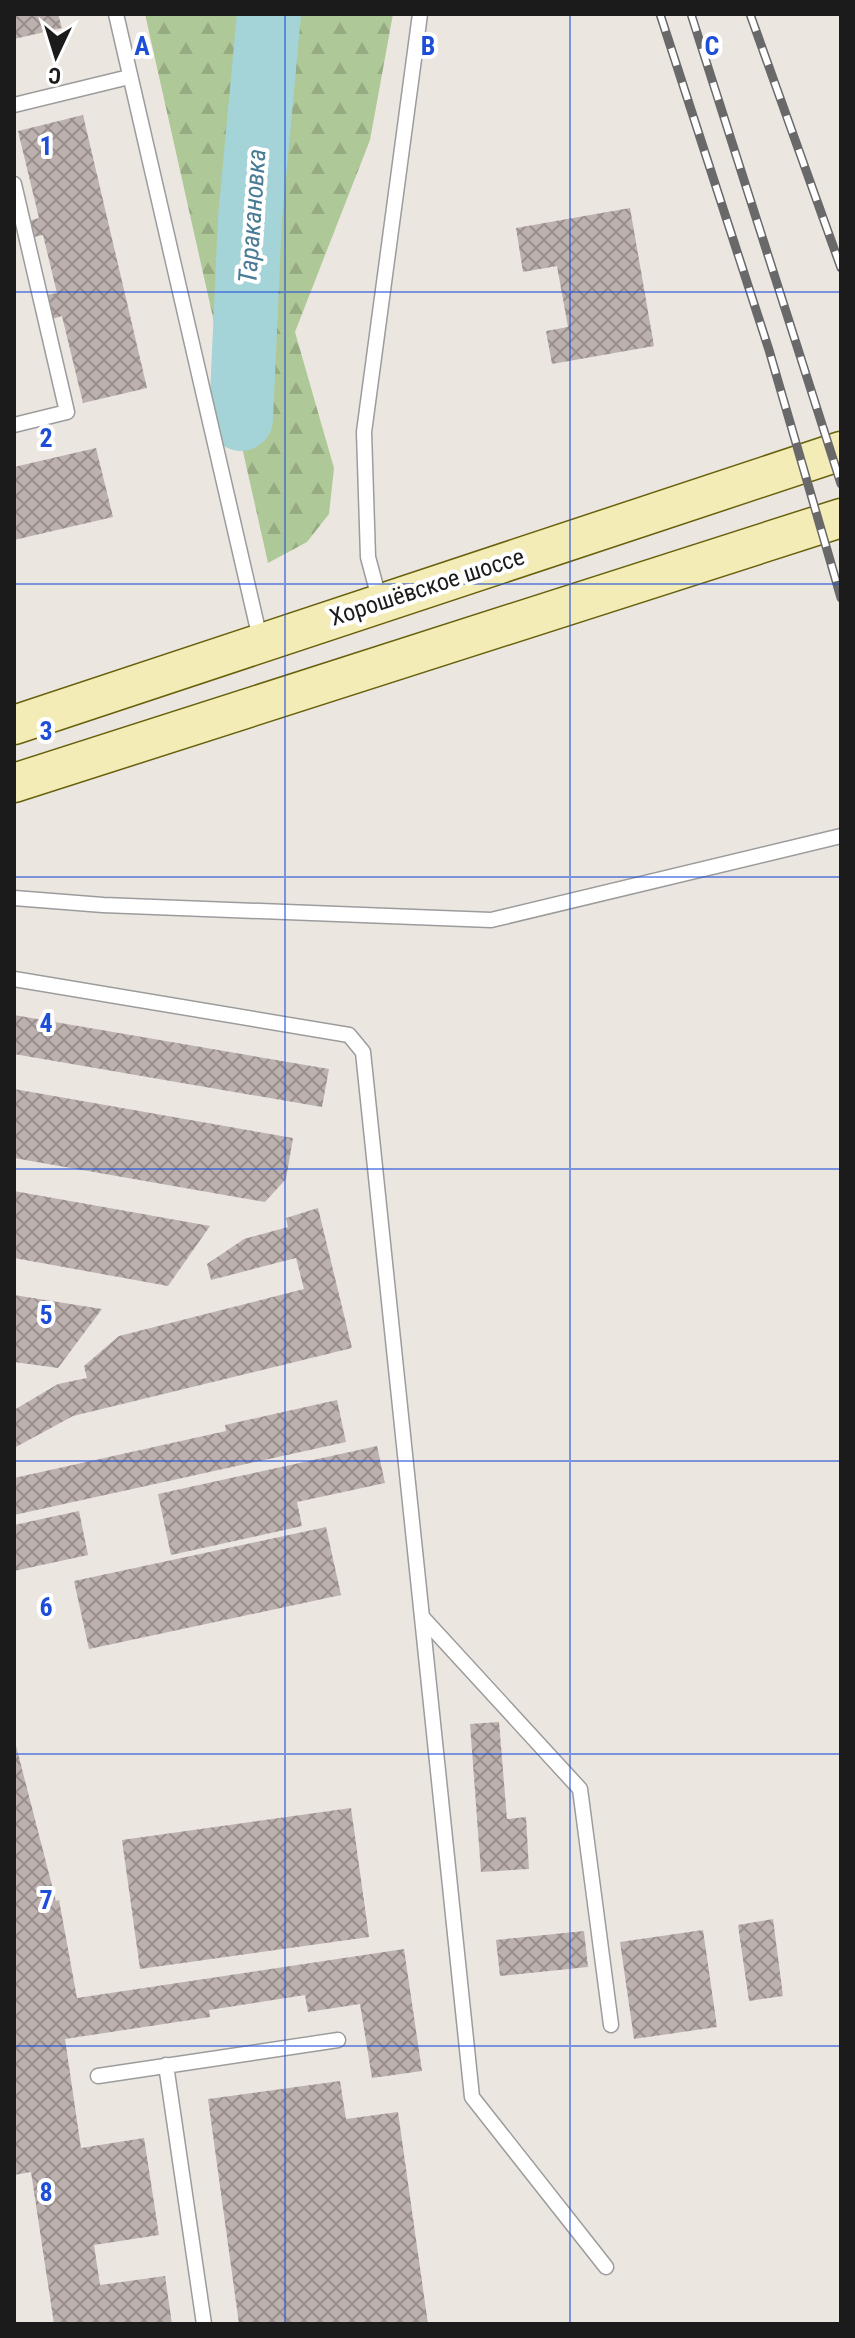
<svg xmlns="http://www.w3.org/2000/svg" width="855" height="2338" viewBox="0 0 855 2338" font-family="'Roboto Condensed',sans-serif">
	<style>
		.forest { fill: url(#forest-firs) }
		.lines { fill: none; stroke-linecap: round; stroke-linejoin: round }
		.river { stroke: #a4d4d7; stroke-width: 64 }
		.building { fill: url(#building-cross-hatch) }
		.lane-casing { stroke: #9c9c9c; stroke-width: 17 }
		.secondary-casing { stroke: #67610c; stroke-width: 41 }
		.lane { stroke: #fff; stroke-width: 14 }
		.secondary { stroke: #f4ecb7; stroke-width: 38 }
		.rail-casing { stroke: #696969; stroke-width: 9 }
		.rail { stroke: #fff; stroke-width: 6; stroke-dasharray: 18; stroke-linecap: butt }
		.grid { fill: none; stroke: #1d4ed8; stroke-width: 2; stroke-opacity: 0.55 }
		.labels { text-anchor: middle; dominant-baseline: central; stroke-width: 8; stroke-linejoin: round; paint-order: stroke }
		.street-label { font-size: 24px; fill: #1b1b1b; stroke: #fff }
		.water-label { font-size: 26px; font-style: italic; fill: #497b94; stroke: #fff }
		.grid-label { font-size: 26px; text-anchor: middle; font-weight: bold; fill: #1d4ed8; stroke: #fff; stroke-width: 8; stroke-linejoin: round; paint-order: stroke }
	</style>
	<defs>
		<pattern id="forest-firs" width="22" height="20" patternUnits="userSpaceOnUse" patternTransform="scale(2)"><rect width="22" height="20" fill="#afc898"/><path d="M5 1l3.5 6h-7zM16 11l3.5 6h-7z" fill="#96ab82"/></pattern>
		<pattern id="building-cross-hatch" width="8" height="8" patternUnits="userSpaceOnUse" patternTransform="scale(2)"><rect width="8" height="8" fill="#bcb1ae"/><path d="M0 0l8 8M0 8l8-8" fill="none" stroke="#988f8d"/></pattern>
	</defs>
	<rect width="100%" height="100%" fill="#ece6e1"/>
	<path class="forest" d="M145,14H393L370,140L295,332L334,468L329,514L307,542L268,563Z"/>
	<g class="lines">
		<path class="river" d="M241,419L250,219L269,14"/>
	</g>
	<path class="building" d="M14,14H58L62,28L14,39Z
		M83,115L147,388L83,403L62,316L52,319L47,295L57,293L43,235L30,238L26,222L39,218L18,131Z
		M630,208L654,346L552,364L546,331L568,327L557,266L523,272L516,228Z
		M96,448L113,517L14,540V467Z
		M14,1015L329,1069L322,1107L14,1054Z
		M14,1089L293,1138L286,1179L265,1202L14,1158Z
		M14,1191L210,1226L168,1286L14,1258Z
		M318,1208L352,1348L73,1416L14,1448V1410L58,1384L87,1378L84,1366L119,1336L304,1289L296,1258L211,1280L207,1264L244,1239L288,1227L286,1218Z
		M14,1295L102,1309L58,1368L14,1362Z
		M337,1400L346,1442L14,1515V1478L226,1431L225,1425Z
		M377,1446L385,1483L297,1502L302,1526L171,1555L158,1494Z
		M79,1511L88,1555L14,1571V1525Z
		M326,1527L341,1595L89,1649L74,1581Z
		M499,1722L507,1819L526,1817L529,1869L481,1872L470,1724Z
		M14,1738L56,1901L59,1900L77,1998L404,1949L422,2071L372,2078L360,2004L308,2012L305,1995L209,2010L210,2017L65,2039L81,2148L144,2138L159,2235L94,2245L100,2285L165,2276L172,2324H54L31,2172L14,2175Z
		M351,1808L369,1937L140,1969L122,1840Z
		M773,1919L783,1996L749,2001L738,1925Z
		M703,1930L717,2027L634,2039L620,1942Z
		M584,1931L588,1967L500,1976L496,1940Z
		M340,2081L346,2119L398,2112L428,2324H239L208,2099Z"/>
	<g class="lines">
		<g class="lane-casing">
			<path id="lane" d="M116,14L261,643
				M14,105L129,77
				M14,184L67,412L14,425
				M380,602L368,557L364,432L420,14
				M14,898L103,905L491,920L841,836
				M14,979L349,1035L363,1052L472,2097L606,2267
				M424,1619L580,1789L611,2025
				M166,2065L204,2324
				M98,2076L338,2040"/>
		</g>
		<g class="secondary-casing">
			<path id="secondary" d="M14,725L841,451
				M14,783L841,518"/>
		</g>
		<use href="#lane" class="lane"/>
		<use href="#secondary" class="secondary"/>
		<g class="rail-casing">
			<path id="rail" d="M660,14L769,350L841,598
				M691,14L841,484
				M750,14L841,268"/>
		</g>
		<use href="#rail" class="rail"/>
	</g>
	<path class="grid" d="M285,14V2324M570,14V2324M14,292H841M14,584H841M14,877H841M14,1169H841M14,1461H841M14,1754H841M14,2046H841"/>
	<g class="labels">
		<g class="street-label">
			<text transform="translate(427 587) rotate(-18)">Хорошёвское шоссе</text>
		</g>
		<g class="water-label">
			<text transform="translate(252 216) rotate(-86)">Таракановка</text>
		</g>
	</g>
	<g class="grid-label">
		<text x="142" y="55">A</text>
		<text x="428" y="55">B</text>
		<text x="712" y="55">C</text>
		<text x="46" y="155">1</text>
		<text x="46" y="447">2</text>
		<text x="46" y="740">3</text>
		<text x="46" y="1032">4</text>
		<text x="46" y="1324">5</text>
		<text x="46" y="1616">6</text>
		<text x="46" y="1909">7</text>
		<text x="46" y="2201">8</text>
	</g>
	<rect width="855" height="2338" fill="none" stroke="#1b1b1b" stroke-width="32"/>
	<g transform="translate(56 56) rotate(184)" stroke="#ffffff" stroke-width="6" paint-order="stroke">
	<path d="M0-6L14 30L0 20L-14 30Z" fill="#1b1b1b"/>
	<text y="-12" font-size="22" font-weight="bold" text-anchor="middle" fill="#1b1b1b">С</text>
	</g>
</svg>
